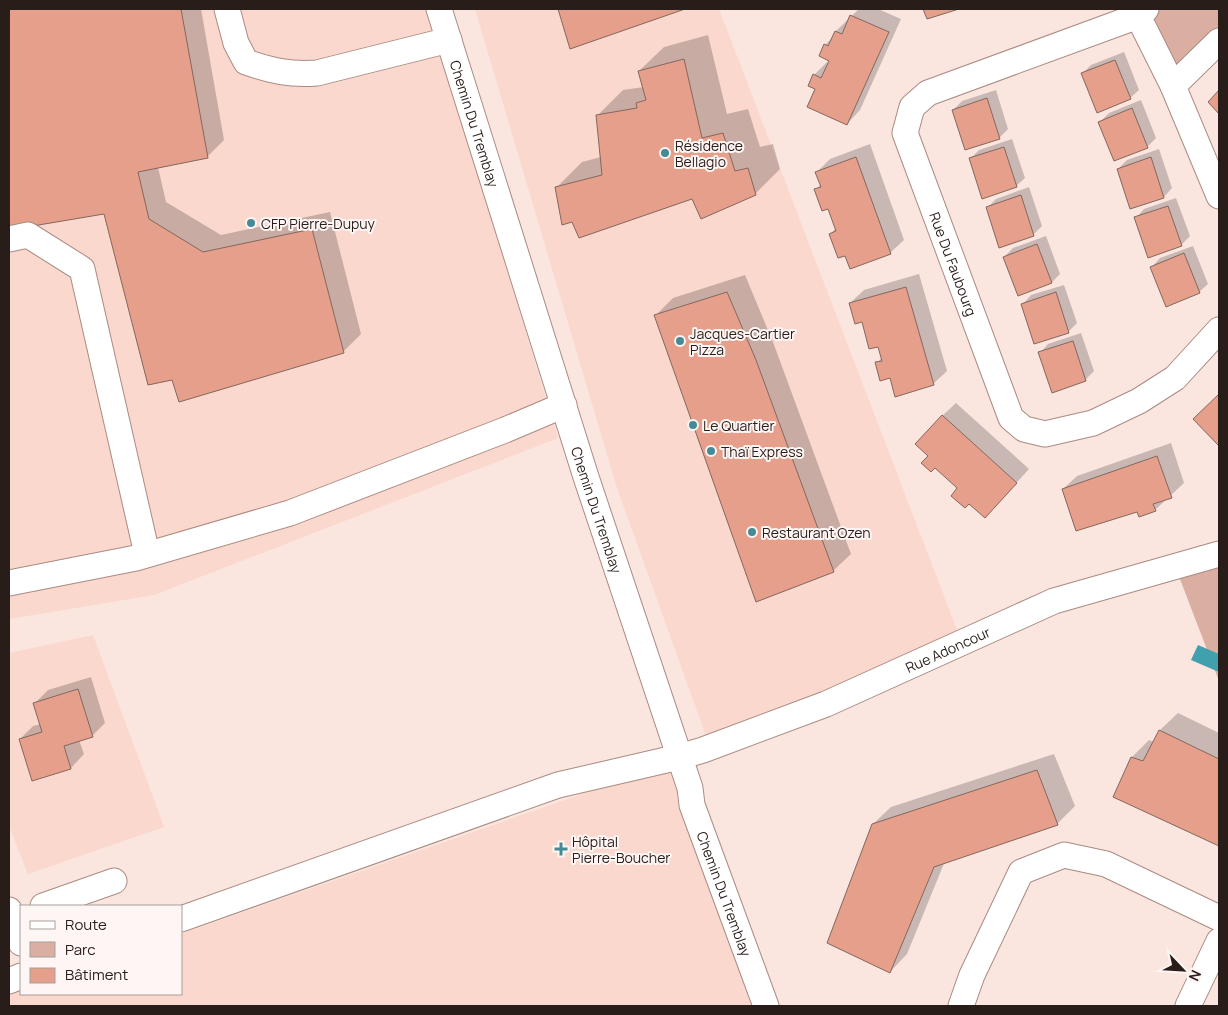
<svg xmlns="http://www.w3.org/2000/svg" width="1228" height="1015" viewBox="0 0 1228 1015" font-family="Manrope,sans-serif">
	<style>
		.built { fill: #fad8cd }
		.green { fill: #daaea1 }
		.water { fill: #41a0ad }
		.shadow { fill: #0003 }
		.building { fill: #e59f8a; stroke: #84675e }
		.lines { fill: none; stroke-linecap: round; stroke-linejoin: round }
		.minor-casing { stroke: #aa8b82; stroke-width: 27 }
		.minor { stroke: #fff; stroke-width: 25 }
		.poi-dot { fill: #458b95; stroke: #fdf6f4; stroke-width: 2 }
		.labels { text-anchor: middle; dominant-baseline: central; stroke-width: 4; stroke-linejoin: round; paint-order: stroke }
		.street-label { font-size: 14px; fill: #291d19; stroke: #fdf6f4 }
		.poi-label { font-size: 14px; fill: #291d19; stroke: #fdf6f4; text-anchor: start }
	</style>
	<rect width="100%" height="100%" fill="#fae5df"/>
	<path class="built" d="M9,9H428L558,438L154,595L9,619Z
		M475,9H719L962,643L709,744L617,488Z
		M93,635L164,827L28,874L9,826V653Z
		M668,764L751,1006H9V995L21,990V994H181V934Z"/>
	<path class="green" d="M1154,9H1219V32L1175,75L1146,18Z
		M1219,554V681L1175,566Z"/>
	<path class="water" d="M1198,645L1219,654V672L1191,660Z"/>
	<path class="shadow" d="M9,9H201L224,140L207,157L158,167L166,202L221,235L330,212L361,334L343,352L173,378L105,213L9,228Z
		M559,9H681L571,47Z
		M859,9H878L901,19L860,110L847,124L817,89L814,75L827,62L829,63L830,60L825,45L833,37L836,31Z
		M708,35L727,114L748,109L760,147L773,144L780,169L755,194L692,197L557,187L582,162L601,157L598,115L623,90L644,87L639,71L664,47Z
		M1124,52L1139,90L1130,98L1083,73L1091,65Z
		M996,90L1008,129L999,138L953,110L962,101Z
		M1141,100L1156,138L1147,147L1100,122L1109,113Z
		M1012,139L1025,178L1016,186L970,159L979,150Z
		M870,144L904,240L890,253L846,254L830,234L836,228L829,207L815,190L821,184L817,172L830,159Z
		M1159,149L1172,188L1164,197L1131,208L1118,169L1127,160Z
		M1029,187L1042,226L1034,234L1000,246L987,208L996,199Z
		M1176,198L1190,236L1181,245L1136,218L1144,209Z
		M1046,236L1060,274L1052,282L1004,257L1013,248Z
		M1193,246L1208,284L1199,292L1152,267L1160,258Z
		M919,274L947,371L933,384L891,376L877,363L882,357L879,345L850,303L864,290Z
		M745,275L773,342L851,554L833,571L656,315L673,298Z
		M1064,285L1077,323L1068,332L1023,304L1031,295Z
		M1081,333L1094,371L1085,380L1040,353L1048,344Z
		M956,403L1029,469L998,503L959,488L929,456L942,416Z
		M1171,443L1184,483L1155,510L1063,489L1077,476Z
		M91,677L105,723L92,736L79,740L84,754L71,768L33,779L20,739L33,726L41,724L35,703L48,690Z
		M1178,713L1219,733V844L1115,796L1132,757L1149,740L1154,742L1160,730Z
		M1054,754L1075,806L1057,824L945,861L907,954L890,972L873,824L891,807Z"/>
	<path class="building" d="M9,9H181L208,158L138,172L149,219L203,252L312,229L344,353L179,402L172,380L148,385L104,214L9,230Z
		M558,9H685L570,49Z
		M923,9H959L927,19Z
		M850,15L889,32L847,125L807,107L815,89L808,86L813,74L821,78L829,61L819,56L824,44L828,46L835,31L842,34Z
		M684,59L702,138L723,133L735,171L748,168L756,195L701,219L692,199L579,238L572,222L562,225L555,187L602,175L596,115L637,108L636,103L646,100L638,71Z
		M1115,60L1131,99L1097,113L1081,73Z
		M1219,90V114L1208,102Z
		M987,98L1000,139L965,150L952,110Z
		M1132,108L1148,148L1114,161L1098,122Z
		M1004,147L1017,187L982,199L969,158Z
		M856,157L891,254L850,269L845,256L838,258L829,234L836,231L828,209L822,211L814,189L821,187L815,172Z
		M1151,157L1164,198L1130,209L1117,169Z
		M1021,195L1034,236L999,248L986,207Z
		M1168,206L1182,246L1148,258L1134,217Z
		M1037,244L1052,283L1018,296L1003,257Z
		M1184,253L1200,293L1166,307L1150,267Z
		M906,287L934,385L895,397L890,378L880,381L875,362L882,361L878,347L869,349L862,322L855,324L849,303Z
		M727,292L756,360L834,572L756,602L654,315Z
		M1056,292L1069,333L1034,344L1021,304Z
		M1073,341L1086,381L1052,393L1038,352Z
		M1219,394V446L1193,419Z
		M942,415L1017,483L985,518L969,504L965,508L951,496L957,488L935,468L931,472L921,463L928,456L915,444Z
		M1157,456L1172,498L1153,504L1156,511L1139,517L1137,512L1076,531L1062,489Z
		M78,689L93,737L64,746L71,769L32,781L19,739L42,732L33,703Z
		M1159,730L1219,759V846L1113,797L1131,757L1143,761Z
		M1037,770L1058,825L934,867L890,973L827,943L872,824Z"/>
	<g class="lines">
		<g class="minor-casing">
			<g id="minor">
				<path d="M227,9L236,43L246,62C272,71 290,75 317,73L449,40"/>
				<path id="s1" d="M439,9L586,477L690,788L692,805L766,1006"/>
				<path id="s2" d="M1146,9L1138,16L928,93L912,107L905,133L1011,418L1024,429L1045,434L1093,423L1139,401L1175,378L1219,330"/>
				<path d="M1138,16L1173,86L1219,196"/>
				<path d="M1173,86L1219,41"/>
				<path d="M9,239L28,235L82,269L147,554"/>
				<path d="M9,583L136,558L290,513L505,430L564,405"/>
				<path d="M43,906L114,881"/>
				<path d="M9,910L21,943"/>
				<path id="s3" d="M181,919L558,785L679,757L703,750L826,704L1054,601L1219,554"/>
				<path d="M9,981L21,976"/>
				<path d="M961,1006L972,975L1021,872L1064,855L1106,864L1219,918"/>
				<path d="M1188,1006L1219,941"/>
			</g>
		</g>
		<use href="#minor" class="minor"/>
	</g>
	<g class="poi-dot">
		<circle cx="665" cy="153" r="5"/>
		<circle cx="251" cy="223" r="5"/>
		<circle cx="680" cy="341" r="5"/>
		<circle cx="693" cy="425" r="5"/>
		<circle cx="711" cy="451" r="5"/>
		<circle cx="752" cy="532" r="5"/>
		<path d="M558.5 841.5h5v5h5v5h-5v5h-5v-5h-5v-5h5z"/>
	</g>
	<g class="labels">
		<g class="street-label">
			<text stroke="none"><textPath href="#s1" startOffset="120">Chemin Du Tremblay</textPath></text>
			<text stroke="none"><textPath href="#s2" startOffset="422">Rue Du Faubourg</textPath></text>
			<text stroke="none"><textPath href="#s1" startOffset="525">Chemin Du Tremblay</textPath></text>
			<text stroke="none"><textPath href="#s3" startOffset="814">Rue Adoncour</textPath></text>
			<text stroke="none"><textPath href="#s1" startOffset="930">Chemin Du Tremblay</textPath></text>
		</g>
		<g class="poi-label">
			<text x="675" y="145">Résidence<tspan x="675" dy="16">Bellagio</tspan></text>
			<text x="261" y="223">CFP Pierre-Dupuy</text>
			<text x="690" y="333">Jacques-Cartier<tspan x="690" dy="16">Pizza</tspan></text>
			<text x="703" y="425">Le Quartier</text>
			<text x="721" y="451">Thaï Express</text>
			<text x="762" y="532">Restaurant Ozen</text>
			<text x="572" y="841">Hôpital<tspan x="572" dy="16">Pierre-Boucher</tspan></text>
		</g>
	</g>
	<rect width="1228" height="1015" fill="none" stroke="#291d19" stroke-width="20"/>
	<rect x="20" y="905" width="162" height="90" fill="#fdf6f4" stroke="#a89f9c"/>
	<rect x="30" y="921" width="25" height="8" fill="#ffffff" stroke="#a89f9c"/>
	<text x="65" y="930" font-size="15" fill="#291d19">Route</text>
	<rect x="30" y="942" width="25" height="15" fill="#daaea1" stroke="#a89f9c"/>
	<text x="65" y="955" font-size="15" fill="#291d19">Parc</text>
	<rect x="30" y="968" width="25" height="15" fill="#e59f8a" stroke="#a89f9c"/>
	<text x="65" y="980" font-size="15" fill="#291d19">Bâtiment</text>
	<g transform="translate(1183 970) rotate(115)" stroke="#fdf6f4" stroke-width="4" paint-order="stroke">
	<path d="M0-4L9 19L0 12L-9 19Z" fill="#291d19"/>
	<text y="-8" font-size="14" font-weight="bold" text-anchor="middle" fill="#291d19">N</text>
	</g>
</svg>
